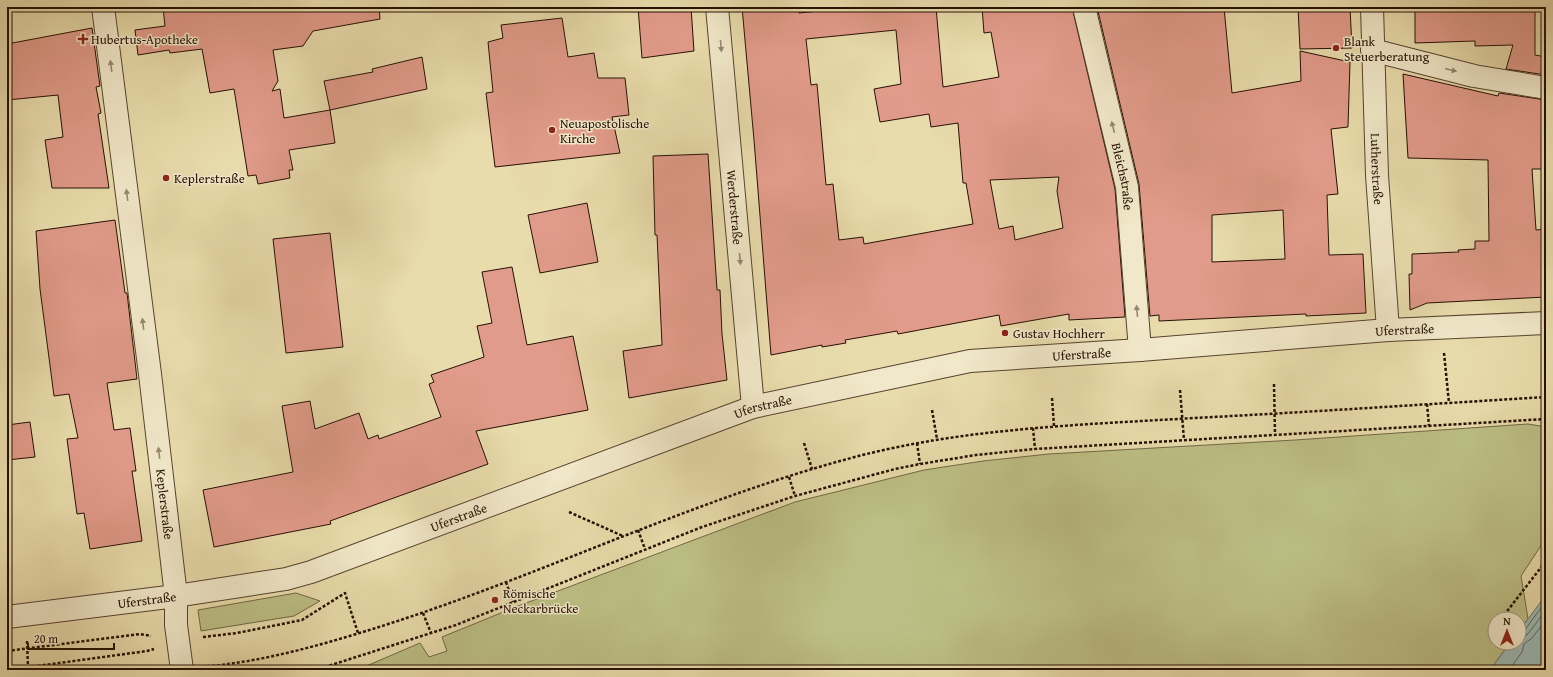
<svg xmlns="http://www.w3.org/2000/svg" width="1553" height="677" viewBox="0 0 1553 677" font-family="'Gentium Book Plus',serif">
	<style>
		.green { fill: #bcbf85; stroke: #716844 }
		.water { fill: #9cb9b4; stroke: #6d756e }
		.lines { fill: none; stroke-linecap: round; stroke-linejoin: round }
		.shore { stroke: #61645c; stroke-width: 1 }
		.building { fill: #e19b8a; stroke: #261004; fill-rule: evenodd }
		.minor-casing { stroke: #57432e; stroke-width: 24 }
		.path { stroke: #261004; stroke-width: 2.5; stroke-dasharray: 3 2; stroke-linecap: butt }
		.minor { stroke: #f1e8c9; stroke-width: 22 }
		.oneway { fill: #968770 }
		.poi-dot { fill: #8f2418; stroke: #f1e8c9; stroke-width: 1.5 }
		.labels { text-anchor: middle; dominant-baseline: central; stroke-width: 3; stroke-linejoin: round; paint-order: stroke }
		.poi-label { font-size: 13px; fill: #261004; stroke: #f1e8c9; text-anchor: start }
		.street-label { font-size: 13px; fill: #261004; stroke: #f1e8c9 }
	</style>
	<rect width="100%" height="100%" fill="#e9dcac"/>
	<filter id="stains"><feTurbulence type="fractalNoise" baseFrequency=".005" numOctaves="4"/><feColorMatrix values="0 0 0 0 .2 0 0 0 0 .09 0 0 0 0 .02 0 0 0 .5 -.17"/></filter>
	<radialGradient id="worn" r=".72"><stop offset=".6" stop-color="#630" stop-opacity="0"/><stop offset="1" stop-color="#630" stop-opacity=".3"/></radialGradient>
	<path class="green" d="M1528,424L1546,427V538L1521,576L1528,619L1519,631V619H1495V643H1510L1492,667L1474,670H357L420,643L429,657L447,651L442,637L518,606L795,502L924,470L983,461L1049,454L1295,440Z
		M296,593L320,601L294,616L201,631L198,610Z"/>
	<path class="water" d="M1546,595V670H1474L1492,667L1510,643H1519V631Z"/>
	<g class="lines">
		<path class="shore" d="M1519,633L1524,631L1546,601
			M1519,638L1527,635L1546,610
			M1509,670L1522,652L1524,644L1532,638L1546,620"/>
	</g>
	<path class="building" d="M163,7H379L380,19L313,31L303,46L273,50L278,81L272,91L280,89L284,118L330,110L335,143L289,150L293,170H289L290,178L258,184L256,175L248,176L234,89L210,93L202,49L170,53L169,50L138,55L135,30L165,26Z
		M638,7H691L694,51L642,58Z
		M742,7H799V13L861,7H936L943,87L999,77L991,32L984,33L982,7H1072L1115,189L1125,317L1069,320V314L1001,326L999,315L898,334L897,331L845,340L846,343L822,347V345L771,355L754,140ZM896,30L901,84L874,89L880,122L929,114L931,127L958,123L963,183H966L973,224L864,244L863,237L839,240L833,184L826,185L817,84L811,85L806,39ZM1059,177L1057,191L1063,228L1015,240L1013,226L999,229L990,180Z
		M1097,7H1224L1232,93L1301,81L1300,51L1350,62L1348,127L1331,129L1338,194L1327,195L1329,255L1363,254L1366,313L1306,316V314L1159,321V315L1150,316L1139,184ZM1283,210L1285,259L1212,262V215Z
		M1298,7H1350L1352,48L1300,49Z
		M1415,7H1535V55L1546,57V75L1506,69L1513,45L1475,46V41L1415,43Z
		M562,18L568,57L594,53L598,78H625L629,115L612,117L620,153L495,167L486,93L493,92L488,42L503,38L501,25Z
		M92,28L100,86L96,87L101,113L98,114L109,188H52L45,140L63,137L58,95L7,100V44Z
		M422,57L427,89L330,110L324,81L373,72L372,69Z
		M1403,74L1498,96L1499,93L1546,100V169H1532L1536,230L1546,229V297L1427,303L1410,310L1409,274H1412V254L1459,252L1458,250L1475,249V241H1489L1488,160L1408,158Z
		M708,154L717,290H720L722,334L727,380L629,398L623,351L662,345L657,235H655L653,156Z
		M587,203L598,262L540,273L528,215Z
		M115,220L125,293H127L137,379L107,383L114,430L130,428L136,471H132L142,541L90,549L84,513L77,514L67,439L78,438L69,394L54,396L40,289L36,231Z
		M330,233L343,347L286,353L273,239Z
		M512,267L527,345L573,336L588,410L476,431L488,464L330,521L331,524L214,547L203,490L293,472L282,406L310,401L315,429L359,413L368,439L378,435L379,439L441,417L429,384L434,382L431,375L484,357L477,326L492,323L482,272Z
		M30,422L35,457L7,460V425Z"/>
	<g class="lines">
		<g class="minor-casing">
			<g id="minor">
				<path id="s1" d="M103,7L150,374L176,596V625L182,670"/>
				<path id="s2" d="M717,7L753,407"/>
				<path id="s3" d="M1084,7L1127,187L1140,350"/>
				<path id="s4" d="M1372,7L1377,175L1388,330"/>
				<path d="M1372,50L1474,76L1546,88"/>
				<path id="s5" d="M7,617L176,596L286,579L311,572L753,407L970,361L1140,350L1388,330L1546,323"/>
			</g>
		</g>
		<path class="path" d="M1444,353L1449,403
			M1274,384L1275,434
			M1180,390L1184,440
			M1052,398L1054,426
			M1427,404L1429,426
			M932,410L937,439
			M1033,428L1035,449
			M804,443L812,469
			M917,443L920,464
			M789,477L795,496
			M569,512L623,536
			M638,530L645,549
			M506,582L513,602
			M423,613L431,633
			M1501,619L1546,561
			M1490,633L1495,627
			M203,637L237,633L302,620L345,593L358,633
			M27,641L28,667
			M7,651L140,634L151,636
			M207,666C220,666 234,663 248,661C293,653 338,640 382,626C540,576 690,501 851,458C963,428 1078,425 1194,418C1311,412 1429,404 1546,397
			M8,670L147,651L154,649
			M310,670L325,667L456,625L702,527L795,496L895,469L920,464L976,455L1035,449L1546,419"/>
		<use href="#minor" class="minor"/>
	</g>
	<defs><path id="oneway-solid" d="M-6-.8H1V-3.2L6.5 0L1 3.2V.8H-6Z"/></defs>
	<g class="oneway">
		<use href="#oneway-solid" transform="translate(721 46) rotate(85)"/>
		<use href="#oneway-solid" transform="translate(111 66) rotate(-98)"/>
		<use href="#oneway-solid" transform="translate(1451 70) rotate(14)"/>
		<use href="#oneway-solid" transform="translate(1113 127) rotate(-104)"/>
		<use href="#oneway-solid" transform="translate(127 195) rotate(-97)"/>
		<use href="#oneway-solid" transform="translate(740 259) rotate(85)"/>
		<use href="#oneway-solid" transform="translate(1137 311) rotate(-95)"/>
		<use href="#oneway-solid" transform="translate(143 324) rotate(-97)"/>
		<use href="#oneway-solid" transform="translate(159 453) rotate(-97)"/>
	</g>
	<g class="poi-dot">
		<path d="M81 33h4v4h4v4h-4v4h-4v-4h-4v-4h4z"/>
		<circle cx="1336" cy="48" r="4"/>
		<circle cx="552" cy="130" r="4"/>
		<circle cx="166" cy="178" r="4"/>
		<circle cx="1005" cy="333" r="4"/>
		<circle cx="495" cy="600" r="4"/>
	</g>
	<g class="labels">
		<g class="poi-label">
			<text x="91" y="39">Hubertus-Apotheke</text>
			<text x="1344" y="41">Blank<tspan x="1344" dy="15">Steuerberatung</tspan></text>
			<text x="560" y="123">Neuapostolische<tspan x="560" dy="15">Kirche</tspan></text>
			<text x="174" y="178">Keplerstraße</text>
			<text x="1013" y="333">Gustav Hochherr</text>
			<text x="503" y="593">Römische<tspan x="503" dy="15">Neckarbrücke</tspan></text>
		</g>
		<g class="street-label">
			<text stroke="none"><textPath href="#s4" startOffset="162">Lutherstraße</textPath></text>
			<text stroke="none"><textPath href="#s3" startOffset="174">Bleichstraße</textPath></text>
			<text stroke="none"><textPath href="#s2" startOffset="201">Werderstraße</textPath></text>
			<text stroke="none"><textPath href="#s5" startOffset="1437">Uferstraße</textPath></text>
			<text stroke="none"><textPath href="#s5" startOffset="1113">Uferstraße</textPath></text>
			<text stroke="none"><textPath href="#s5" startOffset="789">Uferstraße</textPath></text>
			<text stroke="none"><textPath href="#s1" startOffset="501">Keplerstraße</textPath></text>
			<text stroke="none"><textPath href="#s5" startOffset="465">Uferstraße</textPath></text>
			<text stroke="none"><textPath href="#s5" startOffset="141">Uferstraße</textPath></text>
		</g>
	</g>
	<rect width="1553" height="677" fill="none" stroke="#e9dcac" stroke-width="24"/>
	<rect x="8" y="8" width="1537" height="661" fill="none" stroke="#261004" stroke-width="2"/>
	<rect x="12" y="12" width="1529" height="653" fill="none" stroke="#261004"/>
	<g transform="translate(1507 631)"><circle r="19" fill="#f1e8c9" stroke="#a0927a"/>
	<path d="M0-3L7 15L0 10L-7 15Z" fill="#8f2418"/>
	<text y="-6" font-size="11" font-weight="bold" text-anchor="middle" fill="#261004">N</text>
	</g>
	<path d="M28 643v6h86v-6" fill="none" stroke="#261004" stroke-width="2"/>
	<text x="34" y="643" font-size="12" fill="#261004" stroke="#f1e8c9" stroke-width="3" paint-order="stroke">20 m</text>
	<rect width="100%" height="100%" filter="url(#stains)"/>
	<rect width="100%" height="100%" fill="url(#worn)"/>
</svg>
